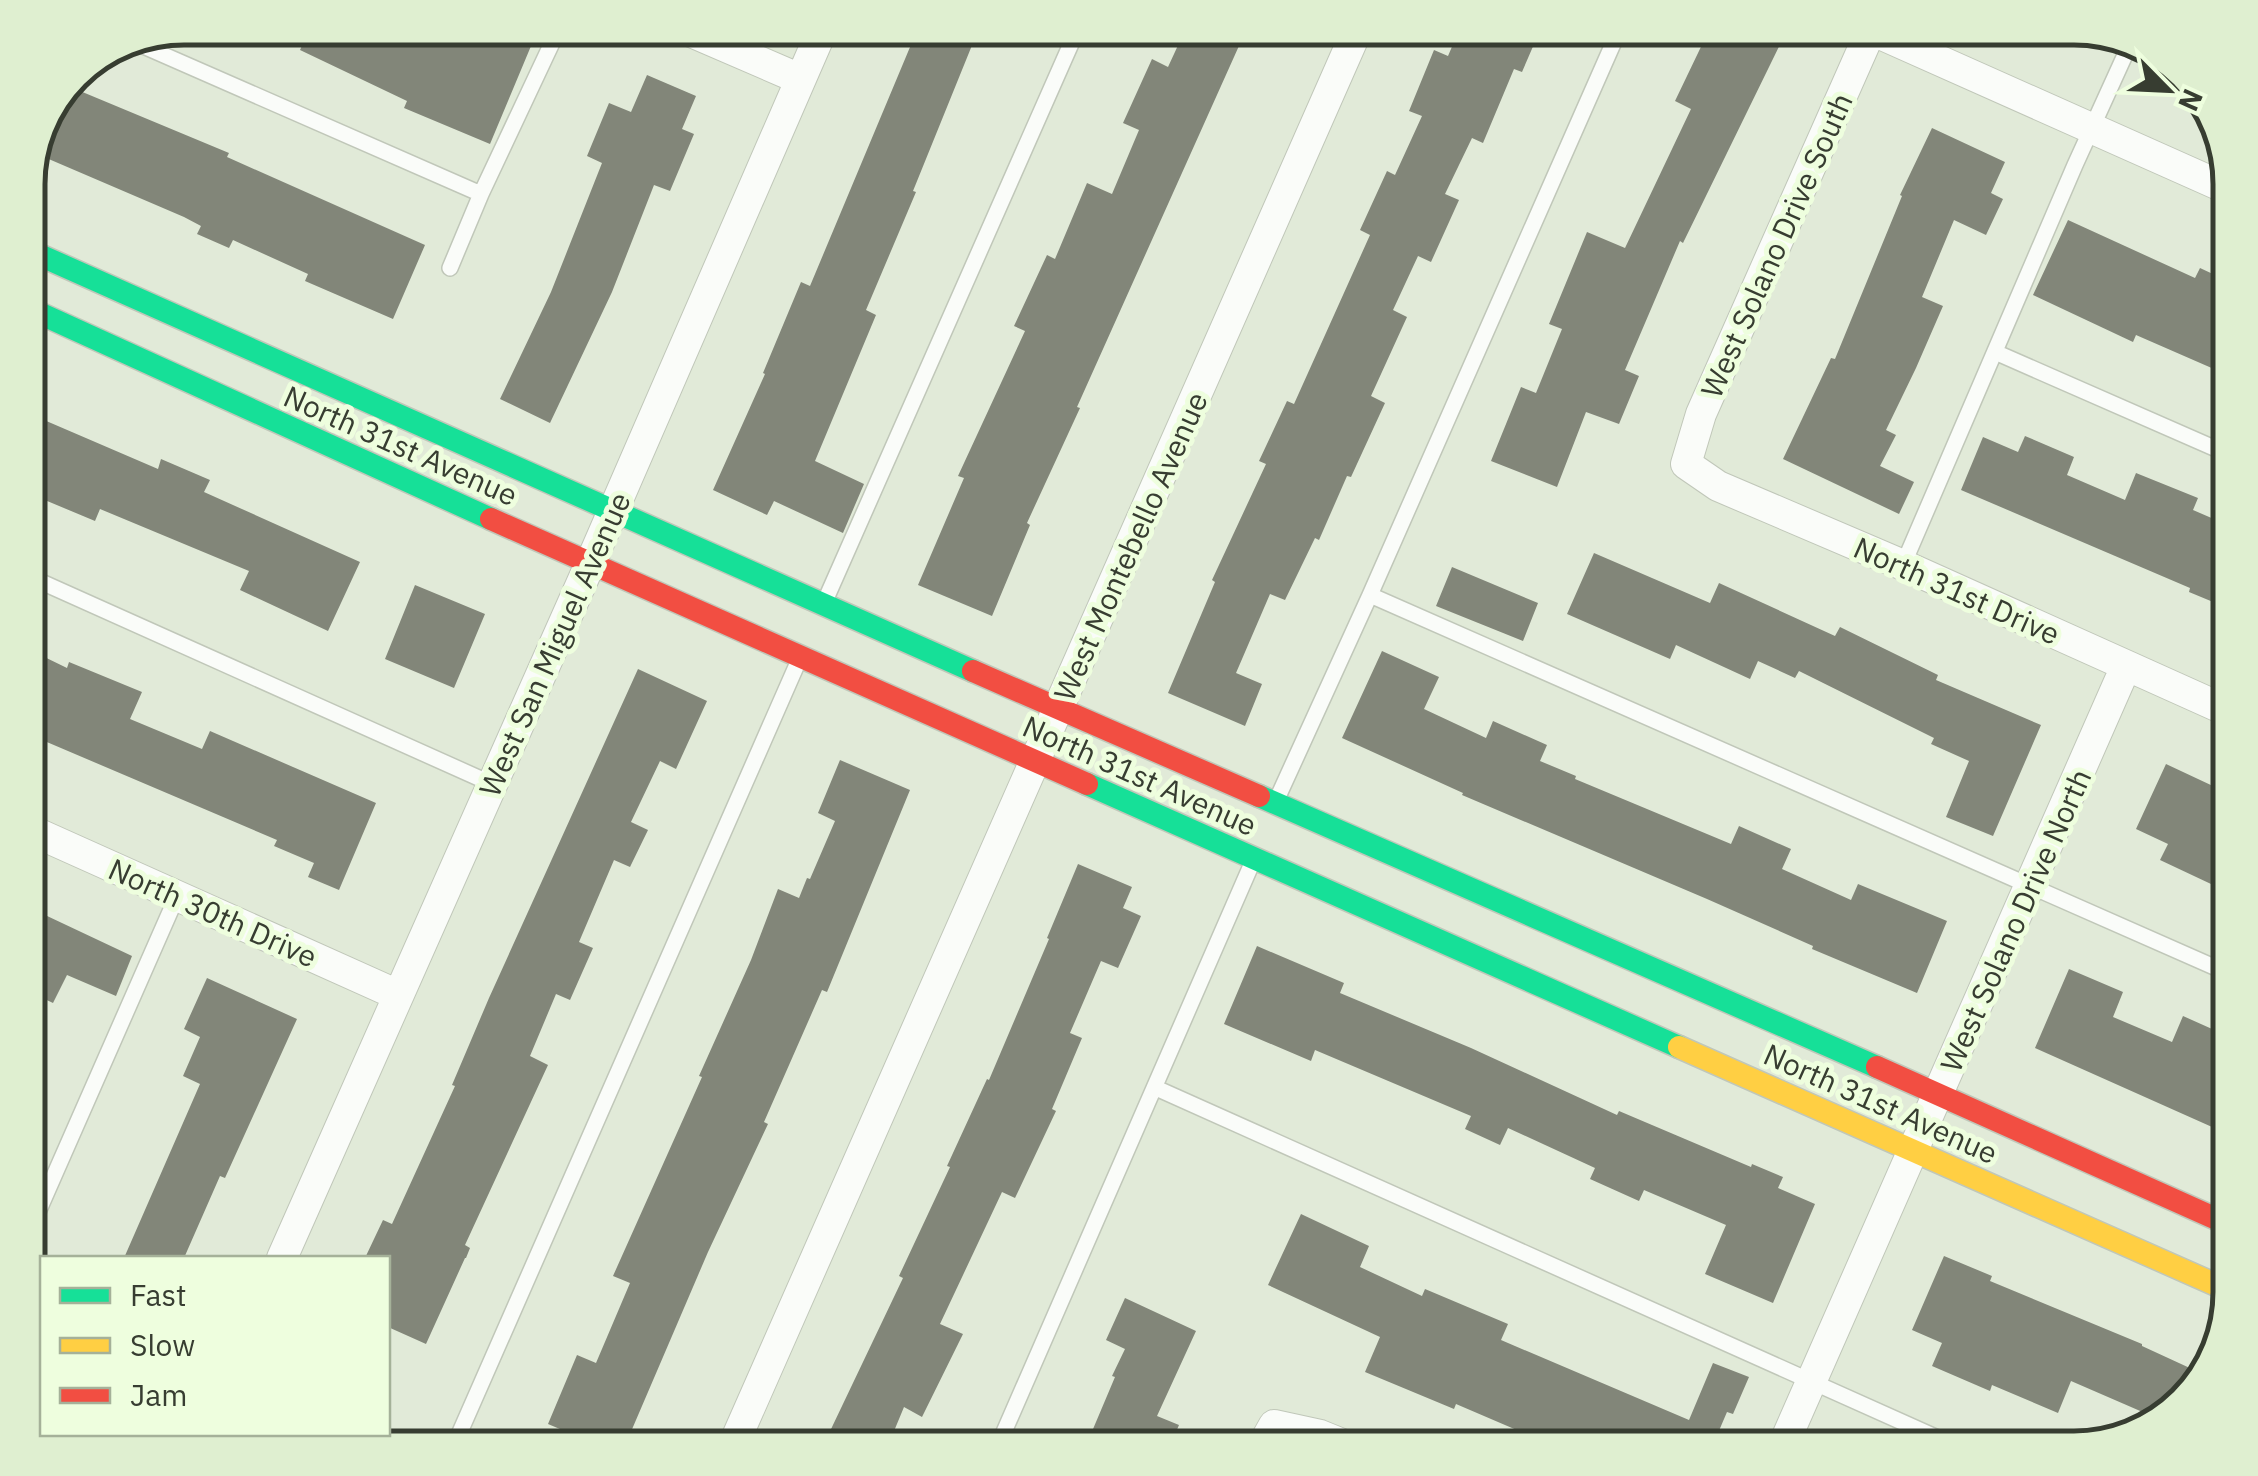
<svg xmlns="http://www.w3.org/2000/svg" width="2258" height="1476" viewBox="0 0 2258 1476" font-family="'IBM Plex Sans',sans-serif">
	<style>
		.building { fill: #828679 }
		.lines { fill: none; stroke-linecap: round; stroke-linejoin: round }
		.lane-casing { stroke: #c0c7b9; stroke-width: 18 }
		.street-casing { stroke: #c0c7b9; stroke-width: 32 }
		.fast-casing { stroke: #c0c7b9; stroke-width: 25 }
		.slow-casing { stroke: #c0c7b9; stroke-width: 25 }
		.jam-casing { stroke: #c0c7b9; stroke-width: 25 }
		.lane { stroke: #fafcf9; stroke-width: 15 }
		.street { stroke: #fafcf9; stroke-width: 30 }
		.fast { stroke: #16e098; stroke-width: 22 }
		.slow { stroke: #ffcf43; stroke-width: 22 }
		.jam { stroke: #f24e42; stroke-width: 22 }
		.labels { text-anchor: middle; dominant-baseline: central; stroke-width: 10; stroke-linejoin: round; paint-order: stroke }
		.street-label { font-size: 30px; fill: #373d31; stroke: #eefede }
		.rim { fill: none; stroke: #373d31; stroke-width: 5 }
	</style>
	<rect width="100%" height="100%" fill="#e1ead8"/>
	<path class="building" d="M310,28H488L531,46L490,144L404,108L407,101L300,50Z
		M918,28H979L913,191L916,192L866,310L876,315L815,461L864,484L843,533L774,501L767,515L713,490L765,374L763,373L801,282L810,286Z
		M1186,28H1247L1077,407L1080,408L1027,523L1030,525L992,616L918,585L964,478L958,476L1025,331L1014,326L1047,255L1055,259L1087,183L1112,194L1139,130L1123,123L1152,59L1168,67Z
		M1460,28H1541L1522,72L1514,69L1483,143L1472,138L1445,194L1459,200L1431,262L1418,256L1393,310L1407,317L1371,396L1385,403L1351,477L1347,476L1319,540L1315,538L1285,600L1270,594L1236,673L1262,684L1245,726L1168,693L1215,582L1212,580L1266,464L1259,461L1287,401L1294,404L1370,235L1360,230L1387,171L1395,175L1422,116L1409,111L1434,50L1448,56Z
		M1710,28H1788L1683,243L1680,241L1625,370L1639,376L1619,424L1586,412L1557,487L1491,461L1521,387L1536,393L1562,329L1549,324L1587,232L1625,248L1691,109L1675,101Z
		M647,75L696,96L682,129L694,134L670,191L654,185L612,292L550,423L500,399L551,292L602,163L587,156L609,103L631,112Z
		M68,86L229,153L227,157L425,245L393,319L305,281L308,274L233,240L229,248L197,234L201,226L184,217L37,154Z
		M1932,128L2005,162L1991,193L2003,199L1986,235L1954,220L1922,297L1943,306L1916,368L1886,430L1896,435L1880,466L1914,482L1899,514L1783,459L1831,358L1835,359L1902,196L1900,195Z
		M2068,220L2195,278L2200,268L2230,282V376L2136,335L2133,342L2033,295Z
		M37,417L158,469L161,459L210,480L204,492L360,562L328,631L240,590L249,571L100,509L95,521L28,493V438Z
		M2025,436L2074,457L2067,475L2125,500L2136,473L2198,498L2193,510L2230,526V609L2189,592L2190,588L1961,490L1983,437L2018,452Z
		M1594,553L1710,603L1719,583L1835,636L1840,627L1938,675L1936,680L2041,725L1993,836L1946,817L1969,761L1931,744L1934,738L1799,671L1795,678L1758,661L1750,679L1676,645L1670,659L1567,614Z
		M1452,567L1538,603L1523,641L1436,606Z
		M415,585L485,614L454,688L385,659Z
		M28,649L67,668L69,662L142,692L130,719L202,749L210,731L376,803L339,890L308,877L314,863L274,846L277,840L28,734Z
		M1382,651L1439,677L1424,709L1486,738L1493,721L1547,745L1540,761L1576,776L1575,779L1731,844L1739,826L1791,849L1782,869L1851,900L1858,884L1947,921L1917,993L1812,949L1813,946L1707,899L1462,795L1463,793L1342,738Z
		M638,669L707,701L676,769L660,761L631,822L648,830L630,867L614,860L579,942L593,948L570,1000L556,994L530,1056L548,1065L465,1245L470,1248L466,1258H468H465L426,1344L388,1327V1258H365L383,1220L392,1224L455,1086L452,1085L489,998Z
		M840,760L910,790L827,992L822,990L764,1122L768,1124L708,1252L624,1448H605L548,1424L577,1355L596,1363L630,1283L613,1276L702,1077L699,1076L751,960L778,889L799,898L807,878L810,879L835,821L818,813Z
		M2166,764L2230,794V842L2211,884L2160,860L2168,844L2136,829Z
		M1078,864L1132,887L1123,908L1141,916L1118,968L1101,961L1070,1033L1082,1038L1052,1109L1056,1111L1015,1198L1002,1192L940,1324L963,1334L922,1417L904,1407L887,1448H822L903,1278L899,1276L950,1167L947,1166L987,1079L989,1080L1049,939L1047,938Z
		M28,907L132,956L116,996L67,975L53,1003L28,991Z
		M1257,946L1344,983L1340,993L1471,1048L1617,1115L1619,1111L1751,1167L1752,1164L1783,1177L1778,1188L1815,1204L1773,1303L1705,1274L1726,1225L1644,1190L1639,1201L1590,1179L1595,1168L1508,1128L1500,1145L1465,1129L1471,1116L1315,1050L1311,1061L1224,1024Z
		M2069,969L2123,992L2113,1017L2172,1042L2183,1016L2230,1037V1135L2035,1048Z
		M207,978L297,1019L225,1178L220,1176L184,1258H124L200,1084L183,1076L200,1037L184,1029Z
		M1301,1214L1369,1246L1360,1267L1422,1296L1425,1289L1508,1324L1501,1340L1689,1420L1713,1363L1749,1377L1733,1414L1727,1412L1718,1433L1751,1448H1559L1456,1404L1454,1409L1365,1372L1380,1337L1268,1285Z
		M1944,1256L1992,1276L1990,1281L2142,1344V1346L2205,1375L2204,1380L2161,1420L2071,1381L2058,1413L1992,1385L1990,1391L1932,1366L1942,1343L1912,1330Z
		M1125,1298L1196,1331L1157,1416L1179,1425L1169,1448H1085L1115,1377L1112,1376L1125,1349L1106,1340Z"/>
	<g class="lines">
		<g class="lane-casing">
			<path id="lane" d="M141,45L481,194
				M450,268L481,194L559,28
				M1995,352L2230,455
				M1903,565L2075,165L2130,44
				M28,576L492,784
				M1370,595L2230,974
				M825,601L1078,28
				M1277,799L1370,595L1620,28
				M1156,1088L1960,1448
				M28,1235L177,896
				M453,1448L799,660
				M997,1448L1253,861"/>
		</g>
		<g class="street-casing">
			<path id="street" d="M682,28L800,79
				M1872,28L1701,414L1686,464L1718,486L1903,565L2230,712
				M1871,30L2230,190
				M28,829L398,995
				M282,1258L590,564L823,28
				M198,1448L205,1434
				M732,1448L1358,28
				M1261,1448L1274,1425L1320,1435L1352,1448
				M1782,1448L2126,666"/>
		</g>
		<g class="fast-casing">
			<path id="fast" d="M28,250L973,671
				M28,308L491,519
				M1087,784L1679,1047
				M1259,796L1877,1067"/>
		</g>
		<g class="slow-casing">
			<path id="slow" d="M1679,1047L2230,1291"/>
		</g>
		<g class="jam-casing">
			<path id="jam" d="M491,519L1087,784
				M973,671L1259,796
				M1877,1067L2230,1225"/>
		</g>
		<use href="#lane" class="lane"/>
		<use href="#street" class="street"/>
		<use href="#fast" class="fast"/>
		<use href="#slow" class="slow"/>
		<use href="#jam" class="jam"/>
	</g>
	<g class="labels">
		<g class="street-label">
			<text transform="translate(1776 245) rotate(-66)">West Solano Drive South</text>
			<text transform="translate(401 445) rotate(24)">North 31st Avenue</text>
			<text transform="translate(1130 546) rotate(-66)">West Montebello Avenue</text>
			<text transform="translate(1957 590) rotate(24)">North 31st Drive</text>
			<text transform="translate(554 644) rotate(-66)">West San Miguel Avenue</text>
			<text transform="translate(1140 775) rotate(24)">North 31st Avenue</text>
			<text transform="translate(213 912) rotate(24)">North 30th Drive</text>
			<text transform="translate(2015 920) rotate(-66)">West Solano Drive North</text>
			<text transform="translate(1881 1103) rotate(24)">North 31st Avenue</text>
		</g>
	</g>
	<path d="M0 0H2258V1476H0ZM184 45H2074A139 139 0 0 1 2213 184V1292A139 139 0 0 1 2074 1431H184A139 139 0 0 1 45 1292V184A139 139 0 0 1 184 45Z" fill="#dfefd0" fill-rule="evenodd"/>
	<path class="rim" d="M184 45H2074A139 139 0 0 1 2213 184V1292A139 139 0 0 1 2074 1431H184A139 139 0 0 1 45 1292V184A139 139 0 0 1 184 45Z"/>
	<rect x="40" y="1256" width="350" height="180" fill="#eefede" stroke="#a5b199" stroke-width="2.5"/>
	<rect x="60" y="1288" width="50" height="15" fill="#16e098" stroke="#a5b199" stroke-width="2.5"/>
	<text x="130" y="1306" font-size="30" fill="#373d31">Fast</text>
	<rect x="60" y="1338" width="50" height="15" fill="#ffcf43" stroke="#a5b199" stroke-width="2.5"/>
	<text x="130" y="1356" font-size="30" fill="#373d31">Slow</text>
	<rect x="60" y="1388" width="50" height="15" fill="#f24e42" stroke="#a5b199" stroke-width="2.5"/>
	<text x="130" y="1406" font-size="30" fill="#373d31">Jam</text>
	<g transform="translate(2168 90) rotate(114)" stroke="#eefede" stroke-width="8" paint-order="stroke">
	<path d="M0-8L18 38L0 25L-18 38Z" fill="#373d31"/>
	<text y="-15" font-size="28" font-weight="bold" text-anchor="middle" fill="#373d31">N</text>
	</g>
</svg>
